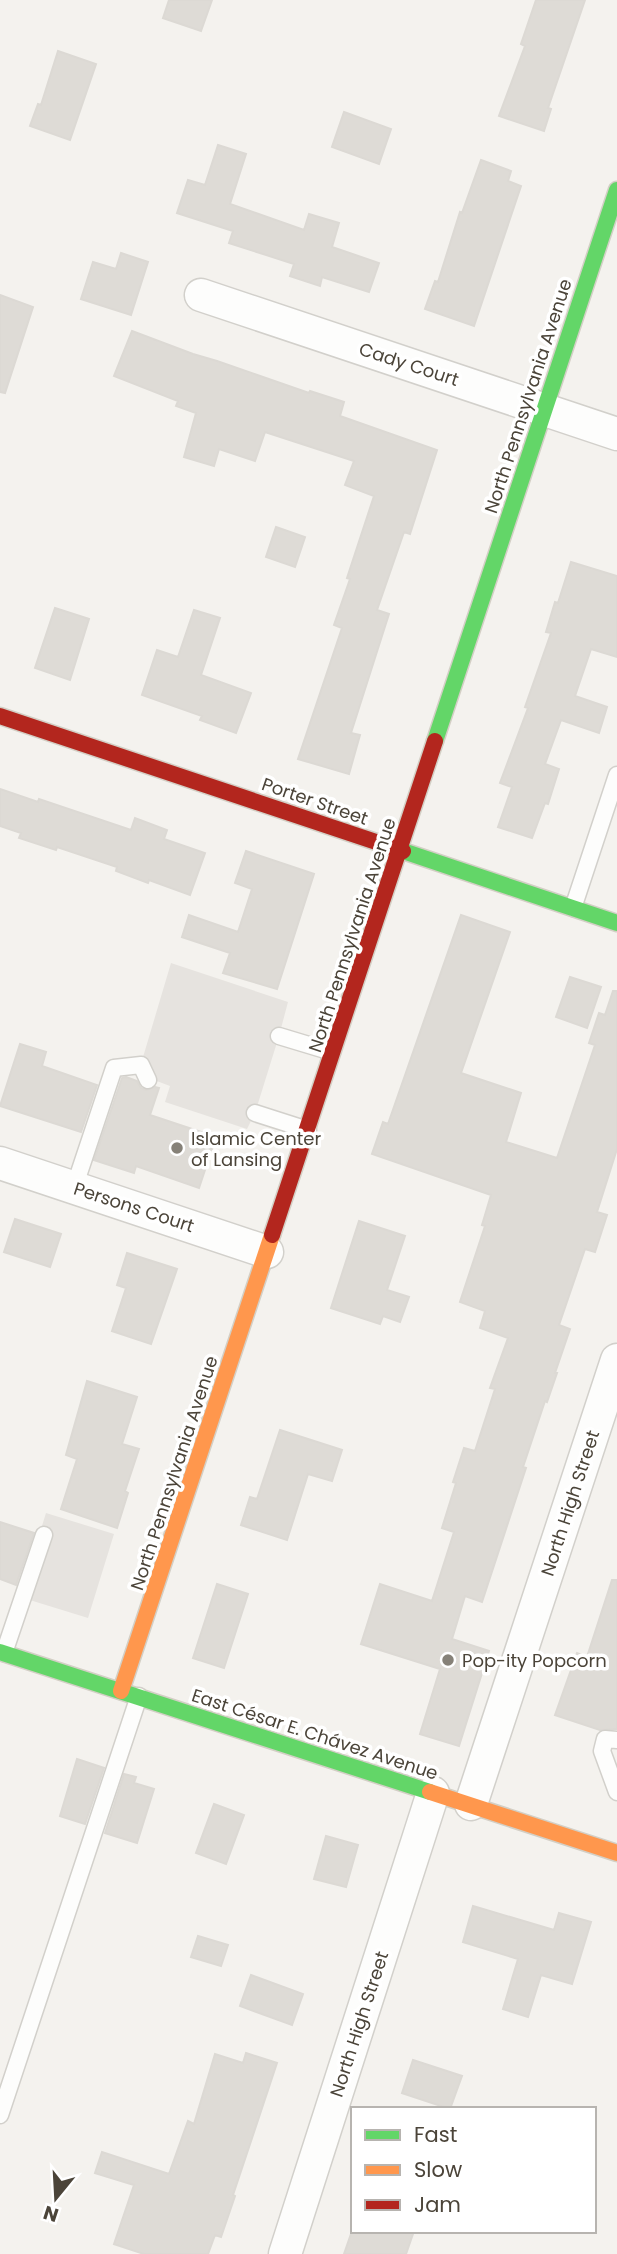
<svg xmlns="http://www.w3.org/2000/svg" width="617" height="2254" viewBox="0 0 617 2254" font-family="Poppins,sans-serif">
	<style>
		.parking { fill: #e6e3df }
		.building { fill: #dedbd6; stroke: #dcd9d4; stroke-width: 2 }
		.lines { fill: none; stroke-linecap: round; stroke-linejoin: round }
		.lane-casing { stroke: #d2d0cb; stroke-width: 19 }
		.street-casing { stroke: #d2d0cb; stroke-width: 35 }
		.fast-casing { stroke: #d3cfc5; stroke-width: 19 }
		.slow-casing { stroke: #d3cfc5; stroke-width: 19 }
		.jam-casing { stroke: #d3cfc5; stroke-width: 19 }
		.lane { stroke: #fdfdfc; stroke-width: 16 }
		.street { stroke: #fdfdfc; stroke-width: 32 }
		.fast { stroke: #63d668; stroke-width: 16 }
		.slow { stroke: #ff974d; stroke-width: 16 }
		.jam { stroke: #b3261e; stroke-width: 16 }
		.poi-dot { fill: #868178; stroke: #fff; stroke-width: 2.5 }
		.labels { text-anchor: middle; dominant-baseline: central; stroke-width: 7; stroke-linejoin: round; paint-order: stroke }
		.street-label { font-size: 18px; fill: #4b4439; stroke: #fff }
		.poi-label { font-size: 18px; fill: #4b4439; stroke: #fff; text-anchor: start }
	</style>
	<rect width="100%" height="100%" fill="#f4f2ee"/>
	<path class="parking" d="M171,963L288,1002L279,1036L255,1113L247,1129L165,1102L170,1086L138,1074Z
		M46,1513L114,1534L88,1618L20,1597Z"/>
	<path class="building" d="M169,0H212L201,31L163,18Z
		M536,0H585L548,108L551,109L544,131L499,116L525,46L521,44Z
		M58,51L96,64L70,140L30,126L38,104L41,105Z
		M344,112L391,129L379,164L332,147Z
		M218,145L246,154L230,204L304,230L309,214L339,223L332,247L379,263L369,292L322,277L320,286L290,276L294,264L229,243L233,231L177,213L188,180L205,185Z
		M481,160L511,171L508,181L521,186L474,326L425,309L435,281L438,282L460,212L462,213Z
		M121,253L148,262L131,315L81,299L93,262L116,269Z
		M0,295L33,307L5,393L0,392Z
		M132,331L193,354L217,361L309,393L310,391L344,402L340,416L437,450L410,534L404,532L377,610L389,614L351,733L360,735L349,774L298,759L342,628L334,625L350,579L347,578L374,496L345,485L354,461L265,432L255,461L219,449L214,466L184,457L196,413L176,406L178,401L114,376Z
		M276,527L305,537L295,567L266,557Z
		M571,562L617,576V657L591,649L575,696L607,707L599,733L561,720L545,764L559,769L548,804L545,803L532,838L498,827L512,787L500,783L528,708L525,707L551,633L546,632L555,602L558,603Z
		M55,608L89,619L70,680L35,668Z
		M194,610L220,618L201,675L251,693L236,733L200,720L202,716L142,695L157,650L178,657Z
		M0,789L38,802L39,799L131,830L135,818L167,830L164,839L205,853L190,895L149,880L148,883L116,871L117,867L57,847L56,850L19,838L21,833L0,826Z
		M246,851L314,874L277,989L223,973L230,953L182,937L189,915L238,932L252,889L235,883Z
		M461,915L510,932L461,1073L521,1093L506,1142L557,1158L595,1045L589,1043L599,1013L605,1015L613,991H617V1149L597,1212L607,1215L595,1252L585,1249L559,1325L570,1329L555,1373H557L547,1402L545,1401L523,1467L526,1468L482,1602L465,1596L452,1639L489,1651L459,1746L420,1734L440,1669L361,1644L380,1584L432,1601L454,1532L442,1528L456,1483L453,1482L464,1448L475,1451L495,1389L490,1388L508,1338L480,1328L485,1311L460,1302L485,1226L482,1225L491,1195L372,1154L383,1122L388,1124Z
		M570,977L601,987L587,1028L556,1017Z
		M20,1044L46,1052L42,1066L97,1085L81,1132L0,1106Z
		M126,1077L137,1081L141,1088L146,1090L155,1087L159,1088L150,1115L216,1137L199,1188L136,1166L134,1173L94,1160L122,1078Z
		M15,1219L61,1234L50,1267L4,1252Z
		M359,1221L405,1236L387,1290L409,1297L400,1322L383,1316L380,1324L331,1308Z
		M127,1253L177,1269L151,1344L112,1331L126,1288L117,1285Z
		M87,1381L137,1397L122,1444L139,1449L125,1491L128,1493L117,1528L61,1509L77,1459L66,1455Z
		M280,1430L342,1450L332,1481L308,1474L287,1540L241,1525L250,1497L257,1499Z
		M0,1522L34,1533L16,1585L0,1579Z
		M612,1580H617V1729L600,1730L555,1715L577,1653L587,1657Z
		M217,1584L248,1594L224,1668L193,1658Z
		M77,1759L104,1768L85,1824L60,1816Z
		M124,1774L136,1777L134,1783L154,1789L137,1843L105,1833Z
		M214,1804L244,1815L226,1864L196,1853Z
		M326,1836L358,1845L346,1887L314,1879Z
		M473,1906L554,1930L559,1913L591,1922L572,1984L541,1975L528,2017L503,2009L518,1959L463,1942Z
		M198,1936L228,1945L221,1966L191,1957Z
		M251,1975L303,1994L292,2025L240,2006Z
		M246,2053L277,2063L233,2195L235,2196L221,2237L215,2235L208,2254H144L114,2244L134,2185L95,2173L102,2152L169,2174L188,2121L194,2124L215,2054L243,2063Z
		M413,2060L462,2076L450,2109L402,2093Z
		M352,2231H414L406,2254H344Z"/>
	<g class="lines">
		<g class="lane-casing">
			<path id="lane" d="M573,908L617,775
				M279,1036L332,1052
				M255,1113L308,1130
				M74,1188L114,1068L141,1065L148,1080
				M4,1653L44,1535
				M617,1740L605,1739L602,1751L617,1792
				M0,2115L139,1696"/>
		</g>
		<g class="street-casing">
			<path id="street" d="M201,295L617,434
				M0,1163L267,1252
				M471,1804L617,1360
				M285,2254L433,1793"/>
		</g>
		<g class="fast-casing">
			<path id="fast" d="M435,741L617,190
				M403,851L617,923
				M0,1652L430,1792"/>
		</g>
		<g class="slow-casing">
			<path id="slow" d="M121,1691L272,1235
				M430,1792L617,1853"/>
		</g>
		<g class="jam-casing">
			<path id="jam" d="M0,716L403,851
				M272,1235L435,741"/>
		</g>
		<use href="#lane" class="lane"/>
		<use href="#street" class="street"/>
		<use href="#fast" class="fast"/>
		<use href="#slow" class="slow"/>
		<use href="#jam" class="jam"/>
	</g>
	<g class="poi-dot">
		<circle cx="177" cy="1148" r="7"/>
		<circle cx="448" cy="1660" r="7"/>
	</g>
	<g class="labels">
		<g class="street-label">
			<text transform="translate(409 364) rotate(18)">Cady Court</text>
			<text transform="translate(528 396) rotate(-72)">North Pennsylvania Avenue</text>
			<text transform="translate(315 801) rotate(19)">Porter Street</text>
			<text transform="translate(352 935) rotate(-72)">North Pennsylvania Avenue</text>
			<text transform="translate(134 1207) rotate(18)">Persons Court</text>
			<text transform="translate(174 1473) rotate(-72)">North Pennsylvania Avenue</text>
			<text transform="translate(570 1503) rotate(-72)">North High Street</text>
			<text transform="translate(315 1734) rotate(18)">East César E. Chávez Avenue</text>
			<text transform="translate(359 2024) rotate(-72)">North High Street</text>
		</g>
		<g class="poi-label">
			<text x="191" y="1138">Islamic Center<tspan x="191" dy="21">of Lansing</tspan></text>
			<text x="462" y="1660">Pop-ity Popcorn</text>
		</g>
	</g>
	<rect x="351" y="2107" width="245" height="126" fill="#ffffff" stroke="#b7b4b0" stroke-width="2"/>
	<rect x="365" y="2130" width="35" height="10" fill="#63d668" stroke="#b7b4b0" stroke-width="2"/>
	<text x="414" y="2142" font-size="21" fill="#4b4439">Fast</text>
	<rect x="365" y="2165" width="35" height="10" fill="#ff974d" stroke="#b7b4b0" stroke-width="2"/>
	<text x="414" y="2177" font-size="21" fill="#4b4439">Slow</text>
	<rect x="365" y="2200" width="35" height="10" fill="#b3261e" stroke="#b7b4b0" stroke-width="2"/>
	<text x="414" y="2212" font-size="21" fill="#4b4439">Jam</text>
	<g transform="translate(56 2198) rotate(198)" stroke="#ffffff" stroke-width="5" paint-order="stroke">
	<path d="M0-5L12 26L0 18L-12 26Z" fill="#4b4439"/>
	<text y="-10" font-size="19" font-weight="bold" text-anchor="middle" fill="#4b4439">N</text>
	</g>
</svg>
